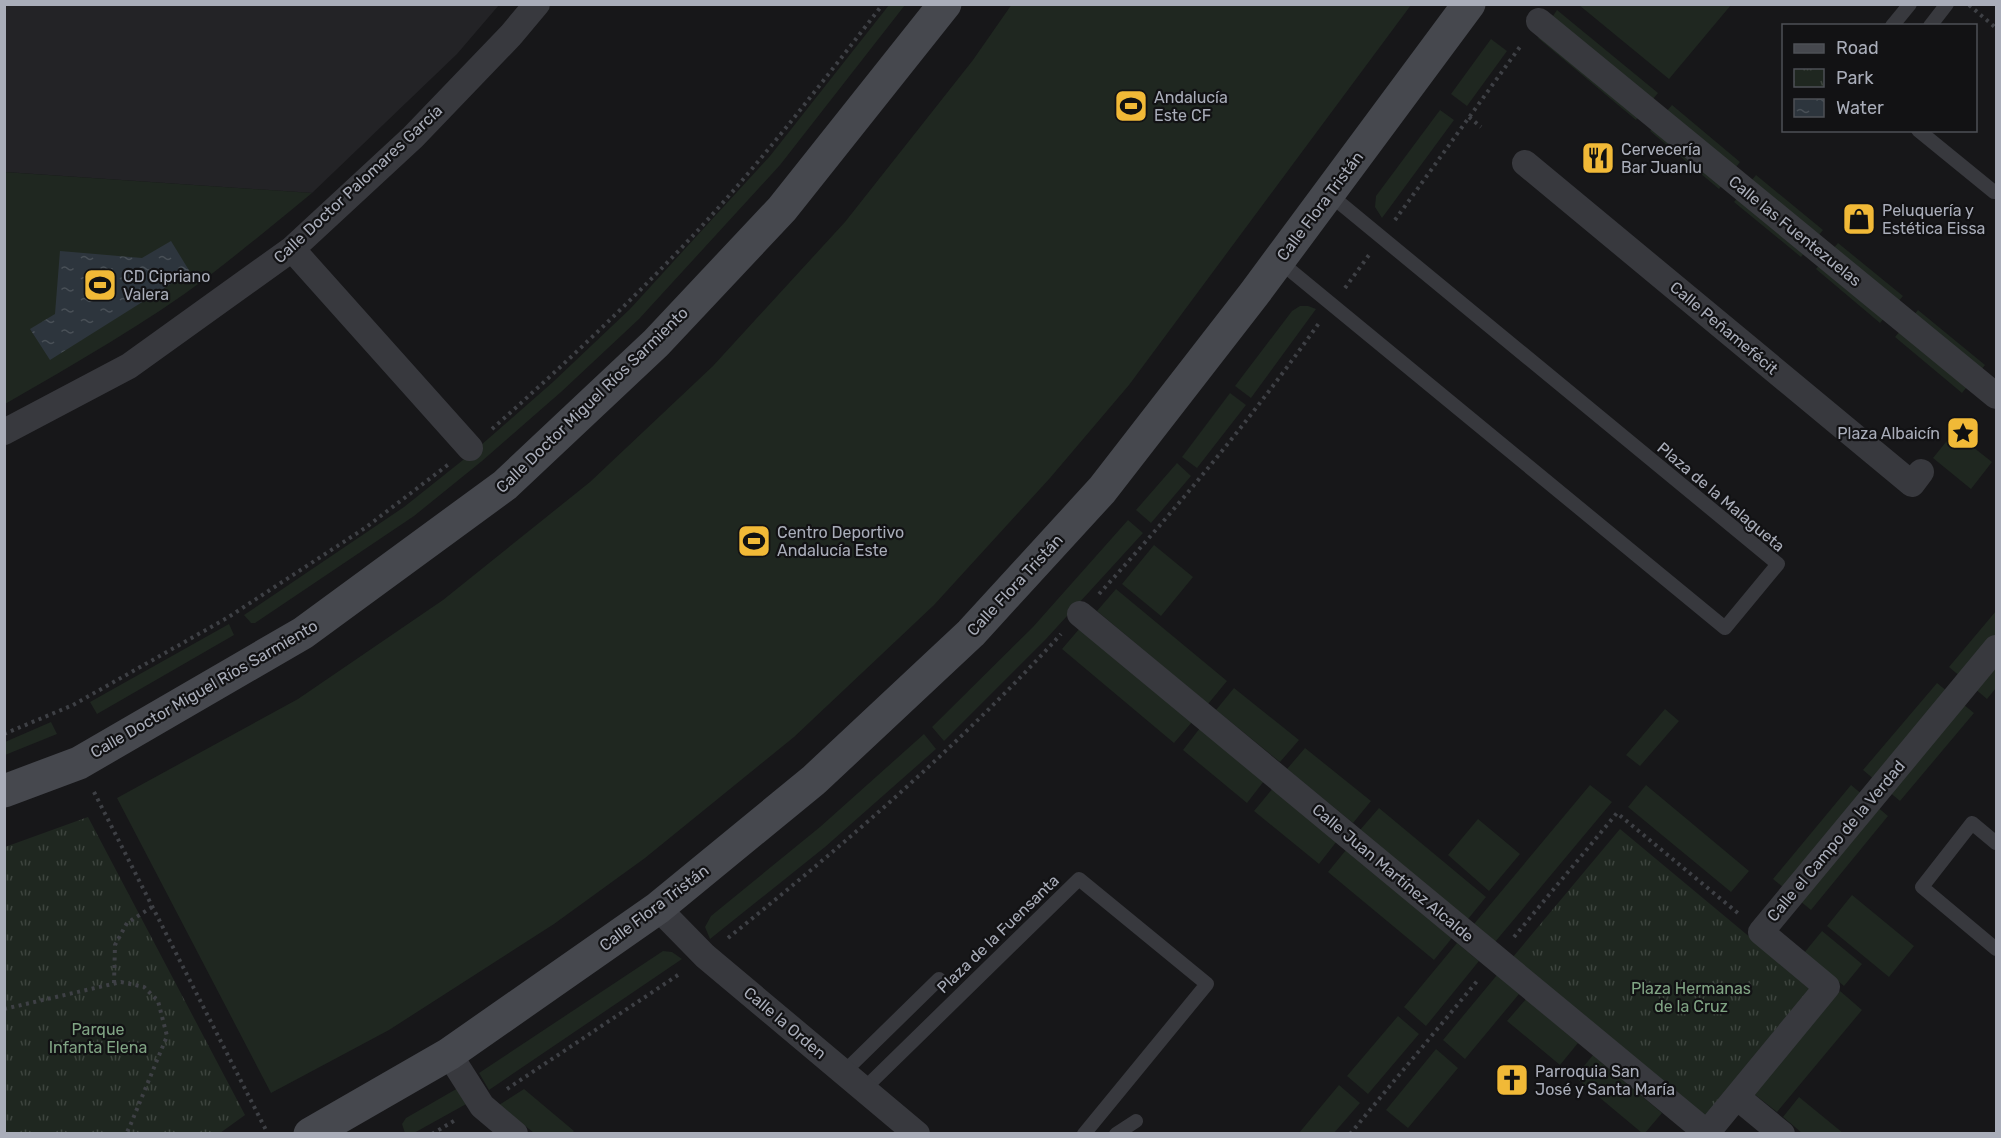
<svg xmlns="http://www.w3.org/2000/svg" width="2001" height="1138" viewBox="0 0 2001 1138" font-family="Rubik,sans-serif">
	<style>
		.built { fill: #232326 }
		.grass { fill: #1f2720 }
		.park { fill: url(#park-tufts) }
		.water { fill: url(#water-ripples) }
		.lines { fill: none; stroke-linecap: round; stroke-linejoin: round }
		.path { stroke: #3e4045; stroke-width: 4; stroke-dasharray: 3 4.5; stroke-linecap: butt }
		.lane { stroke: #38393e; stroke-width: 14 }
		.street { stroke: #38393e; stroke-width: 26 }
		.secondary { stroke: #46484e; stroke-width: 33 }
		.labels { text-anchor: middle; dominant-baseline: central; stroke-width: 4.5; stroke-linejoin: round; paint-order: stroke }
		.poi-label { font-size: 16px; fill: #a9adb9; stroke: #121214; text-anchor: start }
		.street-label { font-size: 16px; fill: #a9adb9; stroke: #121214 }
		.park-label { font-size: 16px; fill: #80a484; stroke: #121214 }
	</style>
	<defs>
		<pattern id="park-tufts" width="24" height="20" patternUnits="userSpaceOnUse" patternTransform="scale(1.5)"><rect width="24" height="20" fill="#1f2720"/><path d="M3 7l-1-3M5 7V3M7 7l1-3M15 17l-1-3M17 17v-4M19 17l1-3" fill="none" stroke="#3d443e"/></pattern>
		<pattern id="water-ripples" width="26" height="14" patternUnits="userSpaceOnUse" patternTransform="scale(1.5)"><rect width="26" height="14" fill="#2d353d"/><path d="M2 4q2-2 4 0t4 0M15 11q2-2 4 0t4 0" fill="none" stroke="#495057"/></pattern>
	</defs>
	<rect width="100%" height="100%" fill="#171719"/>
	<path class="built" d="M4,5H499L457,54L312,193L5,172Z"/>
	<path class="grass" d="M1012,4L1411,5L1129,385L1050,478L934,605L794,737L645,858L554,924L389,1030L271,1093L117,798L298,699L443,600L590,482L713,366L845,222L973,60Z
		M889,5H905L780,165L639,319L561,392L482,461L414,516L255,623H251L244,615L404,507L473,452L553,382L630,309L770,156Z
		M1579,5H1731L1669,79Z
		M1557,10L1658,93L1636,120L1538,38Z
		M1491,39L1507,51L1467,106L1451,94Z
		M1672,105L1740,162L1719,189L1650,131Z
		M1440,110L1454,120L1382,218L1375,207L1376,196Z
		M4,172L312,193C278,221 244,249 209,276C145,324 74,364 5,404Z
		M1756,175L1823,230L1801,257L1734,202Z
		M1838,243L1903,296L1880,323L1816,269Z
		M1300,306H1308L1316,309L1251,398L1235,386L1292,311Z
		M1918,310L1985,365L1962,393L1895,337Z
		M1230,393L1246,405L1197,468L1182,457Z
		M1954,432L1992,462L1971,489L1933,458Z
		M1177,463L1191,476L1151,523L1136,510Z
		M1128,520L1143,533L1046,639L944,741L932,727L1033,627Z
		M1154,545L1193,577L1161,616L1122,584Z
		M1116,589L1227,681L1208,704L1097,611Z
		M1996,611V688L1987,699L1949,667Z
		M229,624L234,635L97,714L90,702Z
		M1080,628L1192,722L1174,743L1062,649Z
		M1937,683L1974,713L1900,801L1863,770Z
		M1234,688L1299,740L1280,762L1216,710Z
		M1665,709L1679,721L1640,766L1626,755Z
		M51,722L57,734L5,755V742Z
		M1200,728L1264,781L1247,803L1183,750Z
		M924,734L936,749L825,847L710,939L705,927L711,916L820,827Z
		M1305,748L1371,801L1353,823L1287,769Z
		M1590,785L1612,802L1495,942L1474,924Z
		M1646,785L1749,871L1731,892L1628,807Z
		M1851,785L1888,816L1811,910L1773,879Z
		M1273,788L1337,841L1319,864L1254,811Z
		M1379,808L1486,897L1468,919L1360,830Z
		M1478,819L1520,854L1489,891L1448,855Z
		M1346,850L1452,938L1434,960L1328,872Z
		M1852,895L1914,946L1889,977L1827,926Z
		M1822,931L1862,964L1844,986L1804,953Z
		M1457,943L1479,961L1426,1026L1404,1007Z
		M663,951L672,952L682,959L489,1090L479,1073Z
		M1497,975L1519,994L1465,1059L1443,1040Z
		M1840,991L1862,1010L1777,1112L1754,1094Z
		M1526,999L1578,1043L1560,1065L1507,1021Z
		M1398,1016L1419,1034L1368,1094L1347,1076Z
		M1436,1049L1458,1068L1408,1128L1386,1110Z
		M1593,1055L1662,1113L1645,1133H1642L1575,1077Z
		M1339,1085L1360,1103L1334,1133H1299Z
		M458,1088L468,1103L414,1133H405L402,1124L406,1118Z
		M524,1089L574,1131L572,1133H534L499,1105Z
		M1799,1097L1843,1133H1802L1783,1117Z"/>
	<path class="park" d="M88,817L245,1115L220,1133H5V847Z
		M1620,829L1812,989L1704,1118L1513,957Z"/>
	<path class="water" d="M171,241L190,272L50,360L30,329L55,314L60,251L142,258Z"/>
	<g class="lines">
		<path class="path" d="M1969,5L1996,28
			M1469,117L1481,127
			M1395,220L1522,44
			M1345,288L1369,255
			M492,429C565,364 635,298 701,227C766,156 824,80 883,4
			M1099,594C1177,508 1252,418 1319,323
			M4,734L73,705L227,618L365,528L449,464
			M94,792L268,1134
			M1514,937L1617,813L1739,914
			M728,938C845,844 959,746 1061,634
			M114,983L115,945L127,923L152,907
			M4,1009L121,982L144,987L158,1001L167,1036L130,1126L126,1134
			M507,1089L681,973
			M432,1134L457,1119
			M1350,1134L1478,980"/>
		<path class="lane" d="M1892,26L1910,4
			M1930,26L1947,4
			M1918,130L1994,192
			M1279,261L1725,628L1778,564L1329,194
			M1996,843L1972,823L1922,887L1996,949
			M844,1072L939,979
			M864,1089L1079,879L1207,984L1084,1134
			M1116,1134L1136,1121"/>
		<path class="street" d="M1539,21L1996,396
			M1525,163L1912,484L1921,472
			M292,249L470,448
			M4,432L129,366L292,249L413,137L511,35L537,4
			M1080,614L1707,1133
			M658,908L705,956L917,1134
			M449,1054L482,1106L515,1134
			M1737,1097L1782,1134
			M1706,1134L1827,987L1761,932L1996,648"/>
		<path class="secondary" d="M4,791L79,763L303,633L505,485L656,343L782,209L945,4
			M310,1134L449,1054L658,908L814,780L971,633L1102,490L1254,294L1469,4"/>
	</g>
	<defs>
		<g id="stadium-square" transform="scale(1.725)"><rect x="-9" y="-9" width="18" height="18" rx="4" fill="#f1b937" stroke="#121214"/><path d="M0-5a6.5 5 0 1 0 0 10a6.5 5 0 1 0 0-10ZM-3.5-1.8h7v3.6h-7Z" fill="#111"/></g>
		<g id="restaurant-square" transform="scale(1.725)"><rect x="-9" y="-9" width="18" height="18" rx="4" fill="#f1b937" stroke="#121214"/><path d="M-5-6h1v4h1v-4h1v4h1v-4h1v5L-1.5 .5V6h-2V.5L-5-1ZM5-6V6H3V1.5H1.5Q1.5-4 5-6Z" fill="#111"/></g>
		<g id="shop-square" transform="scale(1.725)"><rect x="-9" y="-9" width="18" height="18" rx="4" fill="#f1b937" stroke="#121214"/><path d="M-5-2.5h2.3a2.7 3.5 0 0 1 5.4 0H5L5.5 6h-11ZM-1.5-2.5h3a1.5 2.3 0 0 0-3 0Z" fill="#111"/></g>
		<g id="sight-square" transform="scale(1.725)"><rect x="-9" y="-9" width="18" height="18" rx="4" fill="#f1b937" stroke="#121214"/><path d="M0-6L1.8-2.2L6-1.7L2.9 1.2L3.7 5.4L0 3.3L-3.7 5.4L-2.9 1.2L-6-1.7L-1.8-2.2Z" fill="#111"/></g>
		<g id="church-square" transform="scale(1.725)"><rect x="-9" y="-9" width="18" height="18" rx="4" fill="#f1b937" stroke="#121214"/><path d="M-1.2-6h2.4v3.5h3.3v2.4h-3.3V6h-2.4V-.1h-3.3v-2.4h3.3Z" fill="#111"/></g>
	</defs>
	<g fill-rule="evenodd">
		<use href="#stadium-square" x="1131" y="106"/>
		<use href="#restaurant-square" x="1598" y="158"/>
		<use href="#shop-square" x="1859" y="219"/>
		<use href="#stadium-square" x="100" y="285"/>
		<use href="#sight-square" x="1963" y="433"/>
		<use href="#stadium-square" x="754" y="541"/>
		<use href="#church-square" x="1512" y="1080"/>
	</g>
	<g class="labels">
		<g class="poi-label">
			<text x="1154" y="97">Andalucía<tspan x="1154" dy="18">Este CF</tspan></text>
			<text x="1621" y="149">Cervecería<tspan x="1621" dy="18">Bar Juanlu</tspan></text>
			<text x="1882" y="210">Peluquería y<tspan x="1882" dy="18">Estética Eissa</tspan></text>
			<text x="123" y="276">CD Cipriano<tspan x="123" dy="18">Valera</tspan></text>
			<text x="1940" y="433" text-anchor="end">Plaza Albaicín</text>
			<text x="777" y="532">Centro Deportivo<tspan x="777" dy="18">Andalucía Este</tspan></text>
			<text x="1535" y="1071">Parroquia San<tspan x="1535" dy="18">José y Santa María</tspan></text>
		</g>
		<g class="street-label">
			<text transform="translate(358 184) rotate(-43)">Calle Doctor Palomares García</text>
			<text transform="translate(1320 206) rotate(-53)">Calle Flora Tristán</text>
			<text transform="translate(1795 231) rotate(39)">Calle las Fuentezuelas</text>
			<text transform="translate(1724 328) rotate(40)">Calle Peñamefécit</text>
			<text transform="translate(592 400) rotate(-44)">Calle Doctor Miguel Ríos Sarmiento</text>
			<text transform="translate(1721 497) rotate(40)">Plaza de la Malagueta</text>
			<text transform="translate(1015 585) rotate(-47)">Calle Flora Tristán</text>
			<text transform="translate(204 689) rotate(-30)">Calle Doctor Miguel Ríos Sarmiento</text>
			<text transform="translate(1836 841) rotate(-50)">Calle el Campo de la Verdad</text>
			<text transform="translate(1393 873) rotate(40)">Calle Juan Martínez Alcalde</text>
			<text transform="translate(654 908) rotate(-37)">Calle Flora Tristán</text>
			<text transform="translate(998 934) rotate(-44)">Plaza de la Fuensanta</text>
			<text transform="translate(785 1023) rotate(40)">Calle la Orden</text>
		</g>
		<g class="park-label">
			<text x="1691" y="988">Plaza Hermanas<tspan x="1691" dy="18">de la Cruz</tspan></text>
			<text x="98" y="1029">Parque<tspan x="98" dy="18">Infanta Elena</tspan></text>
		</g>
	</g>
	<rect width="2001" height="1138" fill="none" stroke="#a9adb9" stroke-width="12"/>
	<rect x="1782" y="24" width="195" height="108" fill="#121214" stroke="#4e5056" stroke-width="1.5"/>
	<rect x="1794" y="44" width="30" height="9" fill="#46484e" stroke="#4e5056" stroke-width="1.5"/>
	<text x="1836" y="54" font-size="18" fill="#a9adb9">Road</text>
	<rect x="1794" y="69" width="30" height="18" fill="url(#park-tufts)" stroke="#4e5056" stroke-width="1.5"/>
	<text x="1836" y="84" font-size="18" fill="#a9adb9">Park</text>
	<rect x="1794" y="99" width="30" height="18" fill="url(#water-ripples)" stroke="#4e5056" stroke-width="1.5"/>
	<text x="1836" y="114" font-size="18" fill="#a9adb9">Water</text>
</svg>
